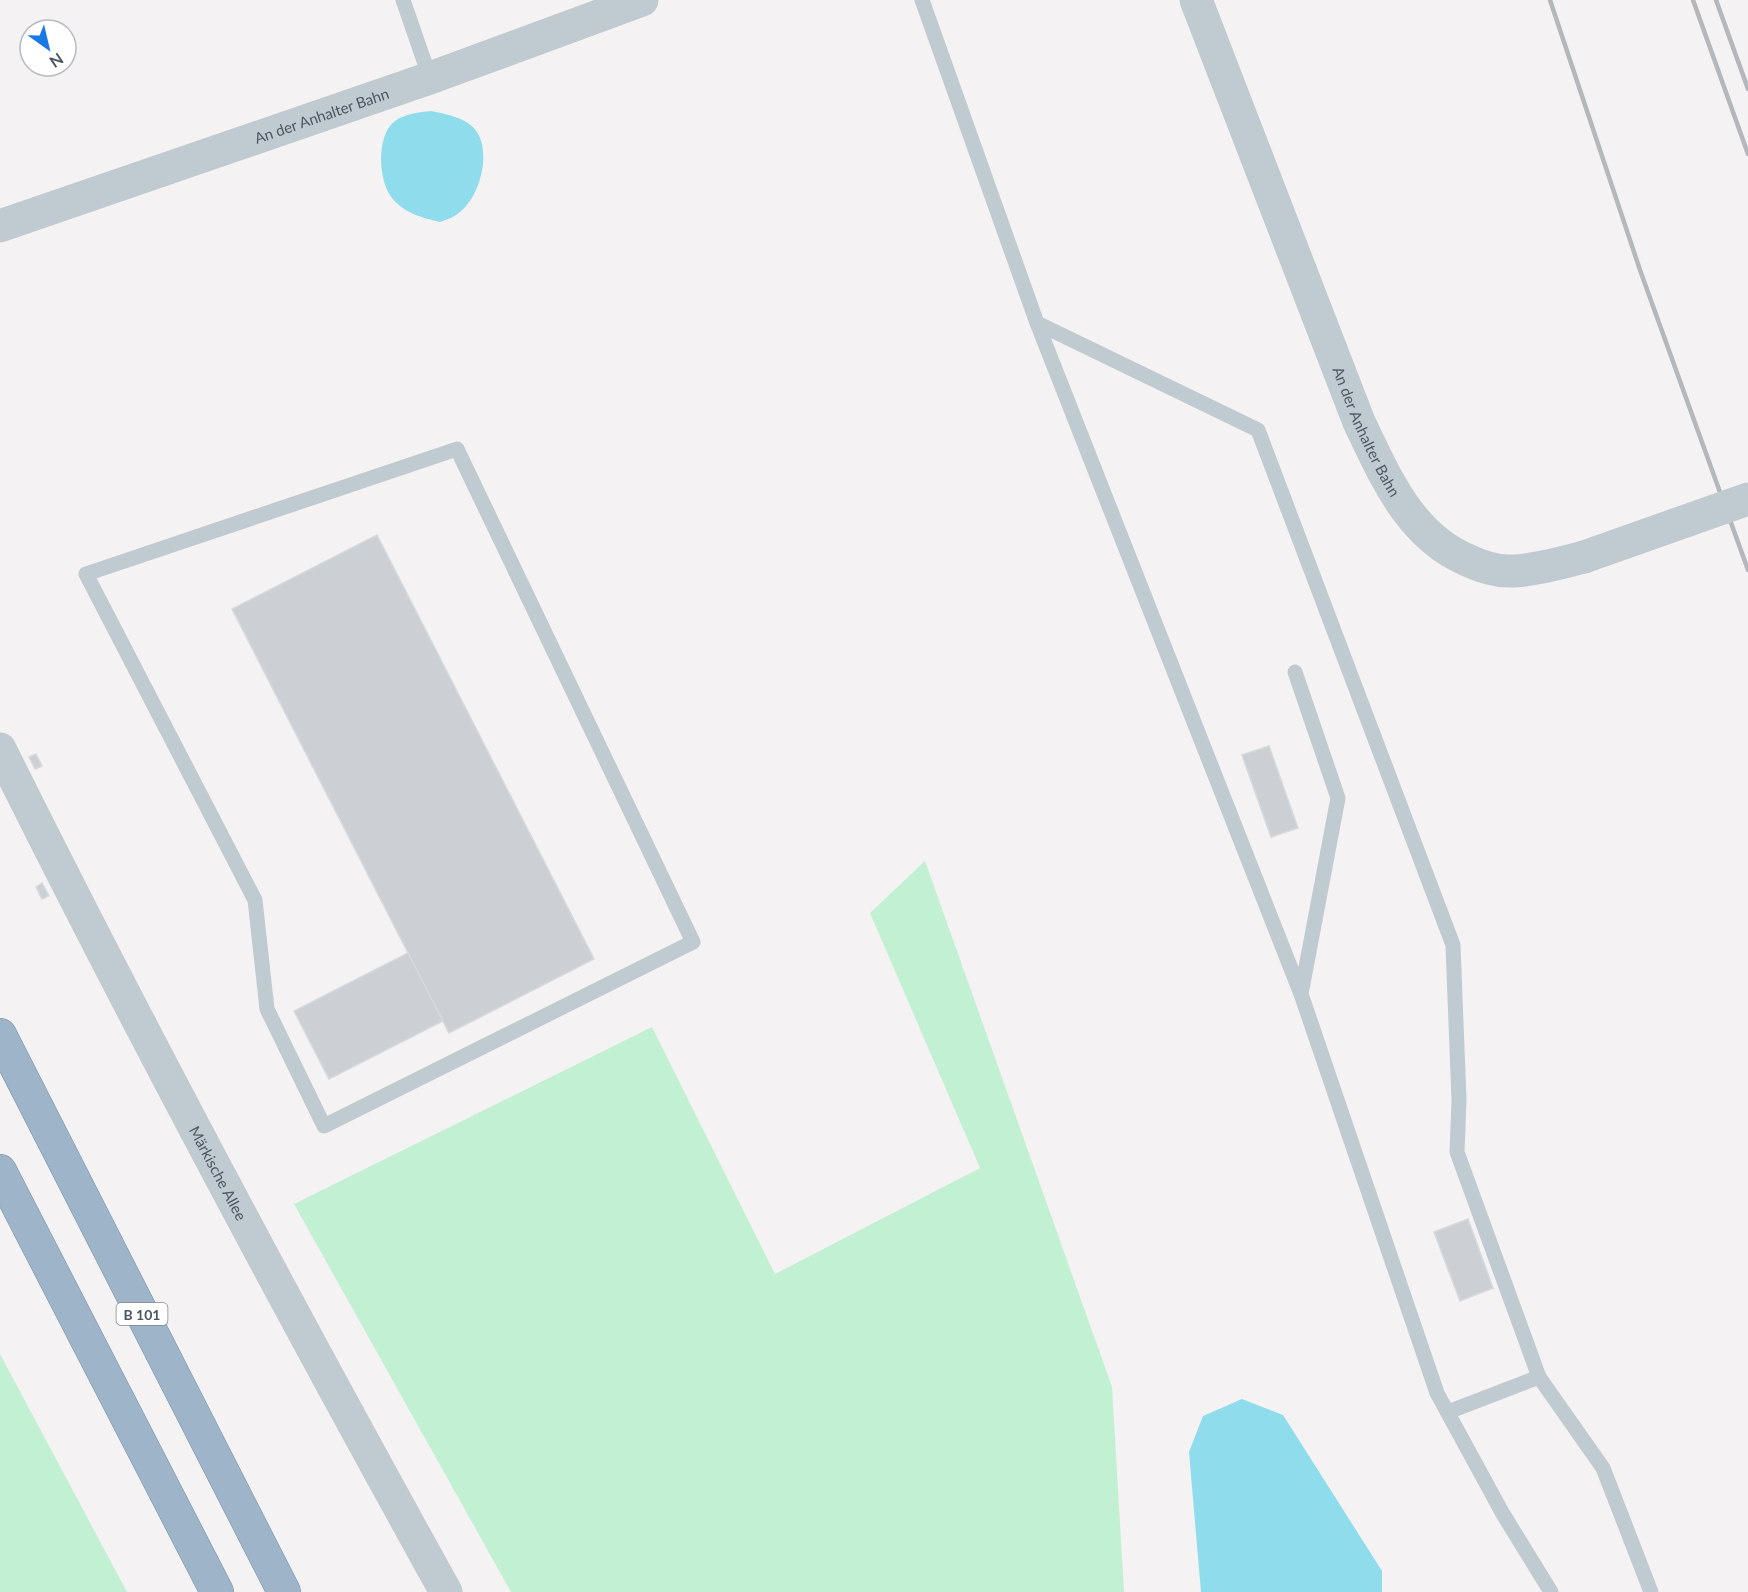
<svg xmlns="http://www.w3.org/2000/svg" width="1748" height="1592" viewBox="0 0 1748 1592" font-family="Lato,sans-serif">
	<style>
		.green { fill: #c2f0d3 }
		.water { fill: #8fdced }
		.building { fill: #cccfd4; stroke: #d6d9dd; stroke-width: 1.5 }
		.lines { fill: none; stroke-linecap: round; stroke-linejoin: round }
		.trunk-casing { stroke: #7691ac; stroke-width: 34 }
		.service { stroke: #c0cad1; stroke-width: 15 }
		.tertiary { stroke: #c0cad1; stroke-width: 33 }
		.trunk { stroke: #9eb4c8; stroke-width: 33 }
		.rail { stroke: #b4b8bc; stroke-width: 4.5 }
		.tertiary-bridge { stroke: #c0cad1; stroke-width: 33 }
		.labels { text-anchor: middle; dominant-baseline: central; stroke-width: 6; stroke-linejoin: round; paint-order: stroke }
		.shield { fill: #fff; stroke: #808990; stroke-width: 1.5 }
		.shield-label { font-size: 14px; font-weight: bold; fill: #4a5660 }
		.street-label { font-size: 15px; fill: #4a5660; stroke: #fff }
	</style>
	<rect width="100%" height="100%" fill="#f4f2f2"/>
	<path class="green" d="M925,861L1112,1387L1124,1592H511L294,1204L652,1027L775,1274L980,1168L870,913Z
		M0,1354L127,1592H0Z"/>
	<path class="water" d="M431,111C446,114 468,118 477,132C491,154 480,195 461,211C455,217 448,219 440,222C423,218 404,213 392,198C378,181 376,135 395,121C404,114 420,112 431,111Z
		M1242,1399L1283,1415L1382,1571V1592H1201L1189,1452L1203,1416Z"/>
	<path class="building" d="M377,535L594,959L449,1033L232,609Z
		M1269,746L1298,828L1271,837L1242,755Z
		M36,754L42,766L35,769L29,757Z
		M42,883L49,896L42,899L36,887Z
		M408,953L443,1021L329,1079L294,1011Z
		M1468,1219L1493,1288L1460,1301L1434,1232Z"/>
	<g class="lines">
		<g class="trunk-casing">
			<path id="trunk" d="M0,1035L284,1592
				M0,1171L217,1592"/>
		</g>
		<path class="service" d="M403,0L430,78
			M922,0L1037,323L1301,994L1437,1393L1503,1514L1551,1592
			M1037,323L1258,430L1453,945L1459,1100L1457,1152L1539,1377L1603,1468L1651,1592
			M457,449L693,942L324,1126L267,1009L255,900L86,574Z
			M1295,672L1338,798L1301,994
			M1448,1412L1539,1377"/>
		<g class="tertiary">
			<path id="s1" d="M1196,0L1359,422C1385,476 1409,535 1467,560C1480,566 1497,572 1512,571C1536,570 1561,563 1584,557"/>
			<path id="s2" d="M0,226L430,78L642,0"/>
			<path id="s3" d="M0,749C141,1033 292,1314 446,1592"/>
		</g>
		<use href="#trunk" class="trunk"/>
		<path class="rail" d="M1550,0L1640,270L1748,570
			M1693,0L1748,154
			M1716,0L1748,89"/>
		<path class="tertiary-bridge" d="M1584,557L1748,499"/>
	</g>
	<g class="labels">
		<rect class="shield" x="116.5" y="1303" width="51" height="22" rx="4.5"/>
		<g class="shield-label">
			<text x="142" y="1314">B 101</text>
		</g>
		<g class="street-label">
			<text stroke="none"><textPath href="#s2" startOffset="340">An der Anhalter Bahn</textPath></text>
			<text stroke="none"><textPath href="#s1" startOffset="464">An der Anhalter Bahn</textPath></text>
			<text stroke="none"><textPath href="#s3" startOffset="477">Märkische Allee</textPath></text>
		</g>
	</g>
	<g transform="translate(48 48) rotate(146)"><circle r="28" fill="#ffffff" stroke="#b7bbbf" stroke-width="1.5"/>
	<path d="M0-4.5L10 22L0 15L-10 22Z" fill="#1a79e7"/>
	<text y="-9" font-size="16" font-weight="bold" text-anchor="middle" fill="#4a5660">N</text>
	</g>
</svg>
